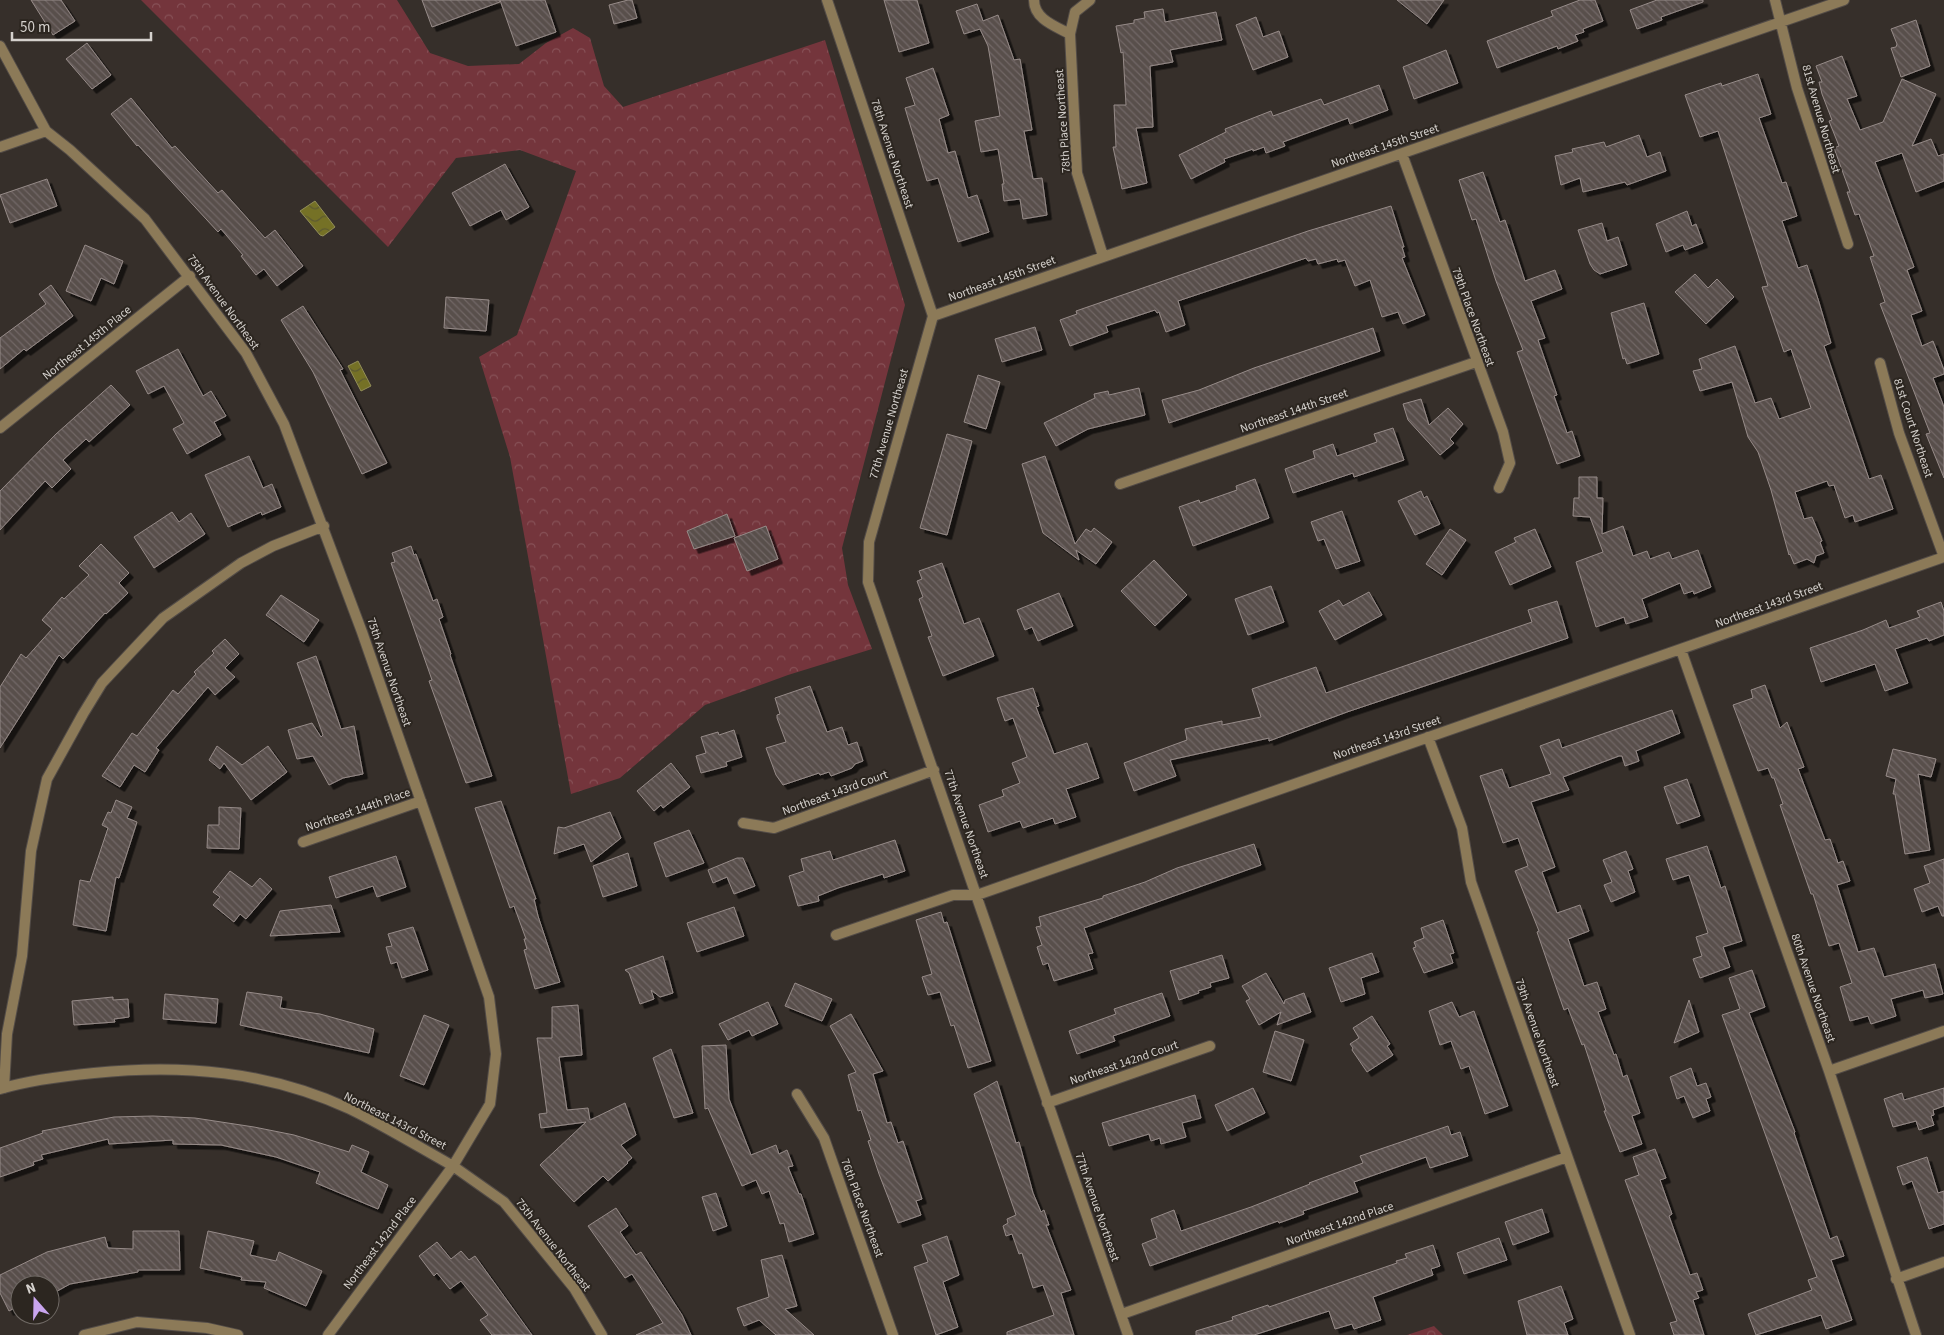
<svg xmlns="http://www.w3.org/2000/svg" width="1944" height="1335" viewBox="0 0 1944 1335" font-family="'Source Sans 3',sans-serif">
	<style>
		.forest { fill: url(#forest-crowns) }
		.water { fill: url(#water-waves); stroke: #928e58 }
		.building { fill: url(#building-back-hatch); stroke: #968b88; filter: url(#shadow) }
		.lines { fill: none; stroke-linecap: round; stroke-linejoin: round }
		.street-casing { stroke: #534c47; stroke-width: 12 }
		.street { stroke: #8c7a58; stroke-width: 10 }
		.labels { text-anchor: middle; dominant-baseline: central; stroke-width: 4; stroke-linejoin: round; paint-order: stroke }
		.street-label { font-size: 12px; fill: #d5d1cd; stroke: #2c2620 }
	</style>
	<defs>
		<pattern id="forest-crowns" width="20" height="18" patternUnits="userSpaceOnUse" patternTransform="scale(1.25)"><rect width="20" height="18" fill="#74353c"/><path d="M2 6a3 3 0 1 1 6 0M12 15a3 3 0 1 1 6 0" fill="none" stroke="#875157"/></pattern>
		<pattern id="water-waves" width="16" height="10" patternUnits="userSpaceOnUse" patternTransform="scale(1.25)"><rect width="16" height="10" fill="#757126"/><path d="M0 5q4-4 8 0t8 0" fill="none" stroke="#5d5a31"/></pattern>
		<pattern id="building-back-hatch" width="6" height="6" patternUnits="userSpaceOnUse" patternTransform="scale(1.25)"><rect width="6" height="6" fill="#594f4c"/><path d="M-1 5l2 2M0 0l6 6M5-1l2 2" fill="none" stroke="#706765"/></pattern>
		<filter id="shadow"><feDropShadow dx="4.5" dy="4.5" stdDeviation="0" flood-color="#0009"/></filter>
	</defs>
	<rect width="100%" height="100%" fill="#362f2a"/>
	<path class="forest" d="M141,0H397L430,53L468,66L519,64L546,43L573,28L590,38L604,86L623,107L825,40L905,305L842,548L848,585L872,649L788,675L705,705L620,778L571,794L510,457L479,357L517,335L576,171L520,150L456,158L388,247Z
		M1434,1326L1443,1335H1407Z"/>
	<path class="water" d="M315,201L335,227L323,236L320,235L300,211Z
		M358,361L371,386L361,391L348,366Z"/>
	<path class="building" d="M31,0H61L75,21L53,35Z
		M422,0H499L500,2L432,27Z
		M500,0H545L556,32L516,46Z
		M628,0H632L637,18L614,24L609,5Z
		M884,0H917L929,43L899,52Z
		M1397,0H1444L1427,24Z
		M1580,0H1595L1603,21L1583,29L1584,32L1575,35L1578,41L1558,49L1557,46L1497,68L1487,41L1553,16L1551,11Z
		M1657,0H1703V2L1661,17L1662,20L1637,29L1630,10Z
		M977,4L983,21L998,15L1014,60L1020,59L1032,130L1024,131L1033,179L1042,178L1047,215L1023,219L1020,199L1004,201L1002,184H1004L998,149L981,152L975,121L1000,116L988,46L980,29L964,34L956,11Z
		M1163,9L1165,22L1216,12L1222,40L1170,50L1173,62L1150,66L1153,127L1136,128L1147,183L1122,189L1113,147H1116L1114,105H1126L1123,52L1121,53L1116,26L1134,23V20L1145,18L1144,12Z
		M1256,17L1263,37L1279,31L1288,57L1253,70L1236,25Z
		M1916,20L1930,66L1901,77L1891,48L1896,47L1897,44L1891,29Z
		M87,43L111,75L92,89L66,59Z
		M1446,50L1458,83L1414,99L1403,67Z
		M1842,56L1857,96L1847,99L1860,130L1883,122L1902,79L1936,94L1912,146L1931,139L1938,156L1944,154V181L1916,192L1902,153L1875,162L1914,267L1907,270L1922,311L1911,315L1922,346L1933,341L1944,370V374L1933,378L1944,407V478L1926,434L1930,433L1880,304L1885,302L1870,257L1874,256L1859,214L1855,215L1847,192H1850L1834,148L1839,146L1829,121L1832,120L1822,94L1819,82H1822L1816,66Z
		M933,68L949,115L939,119L948,153L955,151L968,198L977,195L989,232L958,242L938,178L927,181L905,108L915,105L906,78Z
		M1758,74L1771,114L1759,118L1782,183L1786,182L1797,216L1782,221L1798,268L1807,265L1818,299L1831,343L1824,346L1869,479L1881,475L1893,509L1855,522L1853,515L1845,518L1834,485L1829,486L1827,481L1795,492L1804,519L1812,517L1822,541L1820,542L1824,553L1816,556L1814,563L1807,559L1794,564L1790,554L1789,555L1771,490L1758,452L1748,437L1732,382L1700,391L1693,371L1702,369L1699,359L1735,346L1755,403L1771,398L1779,419L1811,408L1791,349L1784,352L1762,287L1768,286L1718,131L1700,137L1685,95L1721,83L1722,86Z
		M1379,85L1388,110L1350,124L1348,118L1283,142L1285,146L1266,153L1264,147L1253,151V149L1224,159L1225,162L1191,179L1179,155L1226,132L1225,129L1271,111L1273,116L1321,99L1324,105Z
		M131,98L172,148L175,146L218,193L222,190L265,238L275,230L303,266L277,286L264,269L256,275L241,256L243,255L221,229L218,232L138,145L137,146L111,114Z
		M1639,135L1647,157L1660,152L1666,171L1627,185L1625,182L1583,192L1580,178L1561,185L1555,156L1573,152L1572,149L1604,142L1606,147Z
		M505,164L529,207L506,220L501,210L470,226L452,193Z
		M1483,172L1500,222L1505,220L1525,281L1555,270L1562,289L1531,301L1545,338L1538,340L1557,395L1554,396L1567,433L1572,431L1580,456L1557,464L1517,352L1523,350L1496,281L1476,219L1472,220L1459,180Z
		M47,179L57,206L10,223L0,195Z
		M1391,206L1404,247H1402L1405,257L1402,258L1425,315L1403,324L1398,312L1382,317L1370,280L1355,286L1345,260L1338,262L1337,259L1318,264L1316,259L1308,261L1306,258L1178,301L1185,325L1166,332L1159,312L1157,313L1155,310L1106,326L1108,332L1070,346L1060,320L1077,314L1076,311L1308,231Z
		M1687,211L1692,226L1696,224L1703,243L1685,250L1683,245L1666,252L1656,224Z
		M1602,223L1607,241L1618,237L1627,265L1600,274L1594,270L1590,264L1578,230Z
		M85,245L123,261L114,284L101,278L91,301L66,291Z
		M1695,274L1708,288L1717,279L1734,297L1706,324L1675,292Z
		M51,285L73,316L26,351L24,349L0,369V338L46,304L39,294Z
		M446,297L489,300L486,331L444,328Z
		M1644,303L1659,354L1627,364L1625,358L1623,359L1611,313Z
		M303,306L343,369L340,370L387,463L362,474L313,372L281,320Z
		M1035,327L1042,350L1002,362L995,339Z
		M1373,328L1380,351L1169,423L1162,400L1199,390L1254,368Z
		M178,349L203,396L211,391L226,416L214,422L221,435L187,454L173,429L184,423L164,386L148,394L136,371Z
		M978,375L1000,382L986,429L964,422Z
		M111,385L130,405L89,442L86,439L63,460L71,469L52,488L45,481L0,530V491L56,434Z
		M1139,388L1145,415L1088,429L1056,446L1044,423L1095,398L1094,394L1108,391L1109,395Z
		M1421,399L1429,425L1448,408L1463,424L1450,439L1454,443L1440,455L1408,420L1403,404Z
		M1393,428L1404,460L1354,477L1353,473L1293,493L1285,469L1315,458L1313,451L1333,444L1337,456L1377,442L1374,434Z
		M947,434L972,441L947,535L920,528Z
		M249,456L263,488L272,484L281,507L262,515L261,512L228,527L205,475Z
		M1045,456L1075,544L1086,529L1091,532L1094,528L1112,542L1096,564L1076,550L1079,560L1043,533L1022,464Z
		M1579,477H1597V498H1603L1602,534L1623,526L1633,556L1647,551L1650,559L1669,552L1672,559L1698,550L1711,587L1694,594L1693,591L1684,594L1680,583L1642,599L1648,617L1626,624L1624,617L1596,627L1576,562L1603,552L1590,517L1573,516L1574,498H1579Z
		M1255,479L1269,518L1193,546L1179,507L1199,500L1200,503L1237,490L1236,486Z
		M1421,491L1424,498L1427,496L1440,524L1415,535L1398,501Z
		M1342,511L1360,561L1336,569L1324,539L1318,541L1311,522Z
		M172,512L179,522L191,513L205,534L154,568L134,537Z
		M727,514L735,536L694,549L687,531Z
		M766,526L778,559L747,571L734,538Z
		M1450,529L1466,540L1442,575L1426,564Z
		M1535,529L1551,567L1510,585L1495,552L1516,542L1514,538Z
		M101,544L129,573L119,583L128,593L106,614L105,613L63,659L59,655L0,748V687L21,654L26,658L52,629L42,620L62,597L64,599L89,575L79,566Z
		M411,546L414,555L416,554L433,601L437,599L443,617L439,619L451,654L450,655L492,776L466,783L437,703L429,681L432,680L391,563L395,562L392,553Z
		M1154,560L1187,595L1155,626L1121,591Z
		M942,563L964,624L979,618L994,656L943,676L928,637L932,636L919,599L923,597L917,581L922,579L919,571Z
		M1271,586L1284,622L1248,635L1235,599Z
		M1369,592L1382,615L1335,640L1319,611L1339,600L1343,606Z
		M1059,593L1073,626L1038,641L1032,627L1025,630L1017,610Z
		M281,595L319,620L304,642L266,615Z
		M1557,601L1568,638L1347,712L1269,741V738L1170,760L1176,776L1134,791L1124,763L1187,740L1185,729L1222,721V725L1261,717L1252,689L1316,667L1326,693L1532,622L1528,610Z
		M1941,602L1944,611V635L1929,641L1927,638L1895,649L1908,683L1885,691L1875,664L1821,682L1810,648L1863,630L1886,620L1889,628L1920,617L1917,611Z
		M225,639L239,654L225,668L235,677L215,695L208,687L156,748L159,750L145,772L134,765L120,787L102,776L132,733L137,736L173,690L178,694L196,674L194,672L214,653L212,651Z
		M316,656L341,729L354,726L363,774L343,778L329,785L313,756L297,759L288,730L312,723L321,737L323,735L297,663Z
		M1765,685L1780,728L1787,722L1804,767L1798,769L1825,840L1830,839L1838,863L1843,861L1850,881L1837,885L1858,952L1874,948L1884,977L1935,964L1943,994L1925,998L1923,990L1891,999L1896,1016L1871,1024L1868,1016L1850,1021L1840,987L1852,983L1839,943L1829,946L1813,894H1811L1780,805L1783,804L1774,778H1772L1768,768L1758,771L1733,705L1753,698L1751,690Z
		M810,686L827,732L842,727L848,745L857,742L863,761L855,764L852,768L831,776L829,772L820,775L819,773L783,785L776,775L766,748L786,742L777,718V715L780,714L775,698Z
		M1033,688L1039,706L1036,707L1054,754L1087,743L1099,778L1066,789L1076,817L1055,824L1053,818L1023,828L1020,821L988,832L979,805L1004,796L1002,790L1020,783L1012,763L1027,757L1013,718L1005,721L997,698Z
		M1672,710L1680,733L1636,751L1639,761L1625,766L1622,756H1619L1563,777L1569,790L1531,802L1555,867L1542,872L1557,913L1580,905L1589,931L1568,939L1584,986L1597,982L1606,1009L1598,1012L1614,1055L1616,1054L1623,1077L1627,1075L1640,1113L1632,1116L1642,1144L1620,1152L1604,1111H1606L1584,1044L1582,1045L1568,1008L1564,1010L1537,932L1539,931L1515,871L1528,866L1518,838L1503,843L1480,776L1502,769L1509,788L1551,774L1540,746L1559,739L1562,748Z
		M734,730L742,757L726,762L727,766L701,773L696,756L706,753L701,737L718,732L719,735Z
		M217,746L242,765L268,746L287,772L251,800L224,763L220,769L209,760Z
		M1893,749L1936,759L1931,777L1918,774L1930,850L1905,854L1895,794H1893L1896,779L1886,776Z
		M671,763L690,787L663,808L661,805L654,811L637,791Z
		M1687,779L1700,816L1677,824L1664,787Z
		M116,800L132,807L127,818L137,822L119,878L116,877L106,931L73,925L80,880L90,882L108,828L102,825L108,812L111,813Z
		M501,801L536,899H534L538,916L560,982L535,989L524,950L527,949L524,939H526L514,906L510,908L475,808Z
		M219,807L241,808L239,849L207,848L208,825H219Z
		M610,812L621,838L591,862L584,844L554,854L558,827L564,828Z
		M689,830L704,863L666,877L654,843Z
		M895,840L905,871L884,878L883,874L838,888L818,896L819,901L798,906L789,876L804,871L801,859L830,851L833,860Z
		M1254,844L1261,865L1084,928L1093,953L1088,954L1093,969L1054,981L1048,963L1043,965L1037,947L1042,945L1036,927L1041,926L1039,917L1103,898V896L1145,882L1177,868Z
		M1707,846L1721,888L1725,886L1742,941L1723,947L1730,967L1700,978L1693,959L1702,956L1696,937L1708,933L1689,875L1673,880L1666,859Z
		M1626,851L1633,869L1628,871L1635,892L1611,902L1604,885L1612,882L1603,860Z
		M628,853L637,886L603,897L593,866Z
		M396,856L406,887L377,897L373,886L336,898L329,877Z
		M737,858H743L755,886L734,894L727,877L713,883L708,870Z
		M1944,859V916H1942L1938,906L1922,912L1914,889L1930,883L1924,866Z
		M230,871L252,887L260,878L272,889L246,919L240,914L234,922L213,905L220,897L213,892Z
		M331,905L340,932L270,936L280,911Z
		M734,907L744,936L697,952L687,923Z
		M941,912L944,923L947,922L991,1061L968,1068L954,1025L951,1026L940,992L928,995L922,977L932,974L916,920Z
		M1443,920L1454,953L1450,954L1453,963L1424,973L1413,948L1416,947L1414,942L1424,938L1421,928Z
		M413,927L428,970L402,978L397,962L391,964L386,947L392,946L388,934Z
		M1372,953L1379,972L1361,978L1365,994L1341,1002L1329,968Z
		M1222,955L1229,978L1210,983L1211,987L1198,991L1199,993L1179,1000L1170,971Z
		M663,956L673,993L660,997L651,990L654,999L640,1004L629,973L625,970Z
		M1752,970L1765,1007L1749,1013L1795,1132L1794,1133L1830,1239L1837,1236L1844,1256L1831,1260L1852,1320L1826,1329L1821,1315L1756,1335L1748,1314L1812,1290L1808,1280L1817,1277L1722,1015L1740,1009L1729,978Z
		M1266,973L1284,1004L1285,1000L1304,993L1311,1012L1277,1025L1281,1012L1259,1025L1246,1001L1250,999L1242,986Z
		M795,983L832,999L822,1021L785,1006Z
		M247,992L282,997L280,1008L320,1014L374,1029L369,1053L240,1025Z
		M1162,993L1170,1016L1113,1036L1115,1041L1077,1054L1069,1031L1116,1014L1114,1009Z
		M165,994L218,999L216,1023L163,1019Z
		M113,997V1000L128,999L129,1017L114,1019L115,1022L74,1025L72,1001Z
		M1689,1000L1699,1032L1674,1043Z
		M768,1002L778,1024L752,1036L749,1030L728,1040L719,1024Z
		M1452,1002L1459,1017L1474,1011L1508,1106L1485,1114L1469,1066L1461,1069L1451,1041L1440,1045L1429,1011Z
		M578,1005L582,1055L559,1057L567,1110L588,1108L590,1120L625,1103L636,1135L621,1145L632,1158L627,1162L628,1163L608,1181L603,1176L574,1202L540,1165L586,1122L541,1128L539,1114L547,1113L537,1038H552V1007Z
		M851,1014L883,1071L873,1074L887,1123L891,1122L898,1143L903,1141L922,1199L916,1201L921,1215L898,1223L879,1174L868,1141L871,1140L861,1110L858,1111L848,1075L856,1072L830,1026Z
		M424,1015L449,1025L424,1085L400,1076Z
		M1372,1016L1390,1044L1387,1046L1393,1055L1367,1072L1352,1050L1353,1048L1350,1044L1359,1038L1353,1028Z
		M1275,1031L1304,1040L1291,1081L1263,1072Z
		M726,1045L729,1099L751,1155L776,1145L779,1154L787,1150L793,1166L788,1167L799,1194H801L814,1234L789,1242L784,1223L780,1224L769,1191L762,1194L756,1180L742,1186L708,1108L705,1109L702,1046Z
		M671,1049L693,1113L674,1118L653,1058Z
		M1691,1068L1697,1086L1706,1083L1711,1097L1706,1099L1710,1111L1693,1118L1684,1096L1677,1099L1670,1077Z
		M997,1081L1016,1143L1019,1142L1033,1193L1041,1212L1044,1210L1049,1225H1046L1071,1290L1061,1293L1074,1335H1007V1332L1054,1315L1043,1285L1033,1288L1022,1253L1019,1254L1012,1234L1006,1236L1003,1226L1008,1223L1007,1219L1016,1215L974,1094Z
		M1253,1088L1265,1113L1227,1131L1215,1105Z
		M1944,1088V1106L1933,1110L1934,1115L1931,1116L1934,1125L1919,1130L1916,1121L1893,1127L1884,1099L1902,1093L1904,1100Z
		M1195,1095L1201,1118L1182,1123L1186,1137L1161,1144L1160,1138L1151,1141L1149,1134L1109,1146L1102,1123Z
		M153,1116L195,1118L254,1127L294,1135L349,1152L352,1145L369,1152L361,1172L388,1185L378,1209L316,1183L320,1172L276,1157L221,1145L173,1144V1140L109,1144L108,1139L41,1155L43,1159L33,1162L34,1165L0,1177V1148L43,1133L42,1131L114,1117Z
		M1448,1126L1451,1135L1460,1132L1468,1156L1430,1168L1426,1157L1354,1182L1358,1192L1303,1211L1304,1214L1279,1223L1278,1221L1150,1266L1142,1244L1157,1238L1151,1219L1174,1210L1181,1231L1251,1207L1310,1184L1309,1183L1363,1163L1360,1156Z
		M1655,1149L1666,1178L1660,1180L1672,1214L1669,1216L1690,1275L1697,1273L1703,1290L1696,1292L1699,1298L1693,1300L1704,1335H1674L1670,1323L1677,1321L1625,1180L1639,1175L1633,1157Z
		M1927,1157L1938,1193L1944,1191V1224L1929,1229L1912,1181L1903,1185L1897,1167Z
		M716,1193L727,1226L713,1231L702,1197Z
		M616,1208L628,1226L620,1232L636,1255L641,1252L682,1315L691,1335H636L663,1323L632,1274L625,1278L588,1226Z
		M1542,1209L1549,1232L1513,1245L1505,1222Z
		M133,1231H179L180,1270H138V1272L70,1284L50,1295V1285H20V1305L9,1311L0,1293V1275L47,1252L105,1237L108,1248L133,1249Z
		M208,1231L254,1241L250,1255L276,1261L279,1252L322,1271L306,1306L264,1288L266,1282L241,1280L242,1277L200,1268Z
		M947,1236L959,1275L943,1282L958,1327L936,1335L914,1267L928,1262L922,1245Z
		M1499,1238L1507,1260L1464,1274L1457,1253Z
		M437,1242L451,1259L461,1251L469,1260L475,1256L532,1335H492L480,1320L488,1315L461,1281L450,1289L437,1273L434,1276L419,1256Z
		M1433,1245L1440,1266L1431,1269L1433,1275L1373,1297L1381,1320L1354,1329L1352,1324L1335,1329L1329,1311L1254,1335H1196V1331L1233,1320L1232,1317L1268,1305L1269,1307L1397,1263L1396,1261L1407,1258L1405,1254Z
		M782,1255L797,1306L785,1309L814,1335H776L759,1320L744,1326L737,1308L769,1297L761,1260Z
		M1561,1286L1573,1319L1564,1323L1568,1335H1527L1518,1301Z"/>
	<g class="lines">
		<g class="street-casing">
			<path id="street" d="M827,0L933,316
				M1034,0C1034,19 1055,26 1070,34
				M1090,0L1075,12L1070,34L1077,173L1103,256
				M1775,0L1797,88L1848,244
				M0,46L46,131L70,150L145,219L246,353L284,424L362,632L489,997L496,1054L490,1104L453,1166L504,1202L574,1288L602,1335
				M0,147L46,131
				M1402,154L1503,432L1510,463L1499,488
				M933,316L869,542L868,582L1128,1335
				M933,316L1844,0
				M1880,363L1899,433L1944,557
				M0,428L190,276
				M1120,484L1476,362
				M1681,650L1829,1071L1916,1335
				M1428,737L1462,828L1471,882L1630,1335
				M743,823L774,828L934,770
				M303,842L421,801
				M836,935L953,895H977L1944,557
				M1829,1071L1944,1031
				M4,1088L7,1034L22,956L31,851L47,779L83,714L102,683L163,618L241,563L273,546L324,526
				M0,1089C30,1080 63,1076 94,1073C183,1064 267,1071 350,1109C385,1126 419,1147 453,1166L328,1335
				M797,1094L824,1138L893,1335
				M1047,1103L1210,1046
				M1896,1279L1944,1262
				M1122,1314L1567,1157
				M84,1335L137,1322L207,1328L238,1335"/>
		</g>
		<use href="#street" class="street"/>
	</g>
	<g class="labels">
		<g class="street-label">
			<text transform="translate(1821 119) rotate(74)">81st Avenue Northeast</text>
			<text transform="translate(1063 121) rotate(-94)">78th Place Northeast</text>
			<text transform="translate(1385 146) rotate(-19)">Northeast 145th Street</text>
			<text transform="translate(892 154) rotate(72)">78th Avenue Northeast</text>
			<text transform="translate(1002 279) rotate(-20)">Northeast 145th Street</text>
			<text transform="translate(223 302) rotate(54)">75th Avenue Northeast</text>
			<text transform="translate(1473 317) rotate(70)">79th Place Northeast</text>
			<text transform="translate(87 343) rotate(-39)">Northeast 145th Place</text>
			<text transform="translate(1294 411) rotate(-19)">Northeast 144th Street</text>
			<text transform="translate(889 424) rotate(-74)">77th Avenue Northeast</text>
			<text transform="translate(1913 428) rotate(72)">81st Court Northeast</text>
			<text transform="translate(1769 605) rotate(-20)">Northeast 143rd Street</text>
			<text transform="translate(389 672) rotate(71)">75th Avenue Northeast</text>
			<text transform="translate(1387 738) rotate(-19)">Northeast 143rd Street</text>
			<text transform="translate(835 793) rotate(-20)">Northeast 143rd Court</text>
			<text transform="translate(358 810) rotate(-19)">Northeast 144th Place</text>
			<text transform="translate(966 824) rotate(71)">77th Avenue Northeast</text>
			<text transform="translate(1813 988) rotate(71)">80th Avenue Northeast</text>
			<text transform="translate(1537 1033) rotate(71)">79th Avenue Northeast</text>
			<text transform="translate(1124 1063) rotate(-19)">Northeast 142nd Court</text>
			<text transform="translate(395 1121) rotate(27)">Northeast 143rd Street</text>
			<text transform="translate(1097 1207) rotate(71)">77th Avenue Northeast</text>
			<text transform="translate(862 1208) rotate(70)">76th Place Northeast</text>
			<text transform="translate(1340 1224) rotate(-19)">Northeast 142nd Place</text>
			<text transform="translate(380 1243) rotate(-53)">Northeast 142nd Place</text>
			<text transform="translate(553 1245) rotate(52)">75th Avenue Northeast</text>
		</g>
	</g>
	<g transform="translate(35 1300) rotate(340)"><circle r="24" fill="#2c2620" stroke="#706a65"/>
	<path d="M0-4L9 19L0 12L-9 19Z" fill="#c9a5ee"/>
	<text y="-8" font-size="14" font-weight="bold" text-anchor="middle" fill="#d5d1cd">N</text>
	</g>
	<path d="M12 32v8h139v-8" fill="none" stroke="#d5d1cd" stroke-width="2.5"/>
	<text x="20" y="32" font-size="15" fill="#d5d1cd" stroke="#2c2620" stroke-width="4" paint-order="stroke">50 m</text>
</svg>
